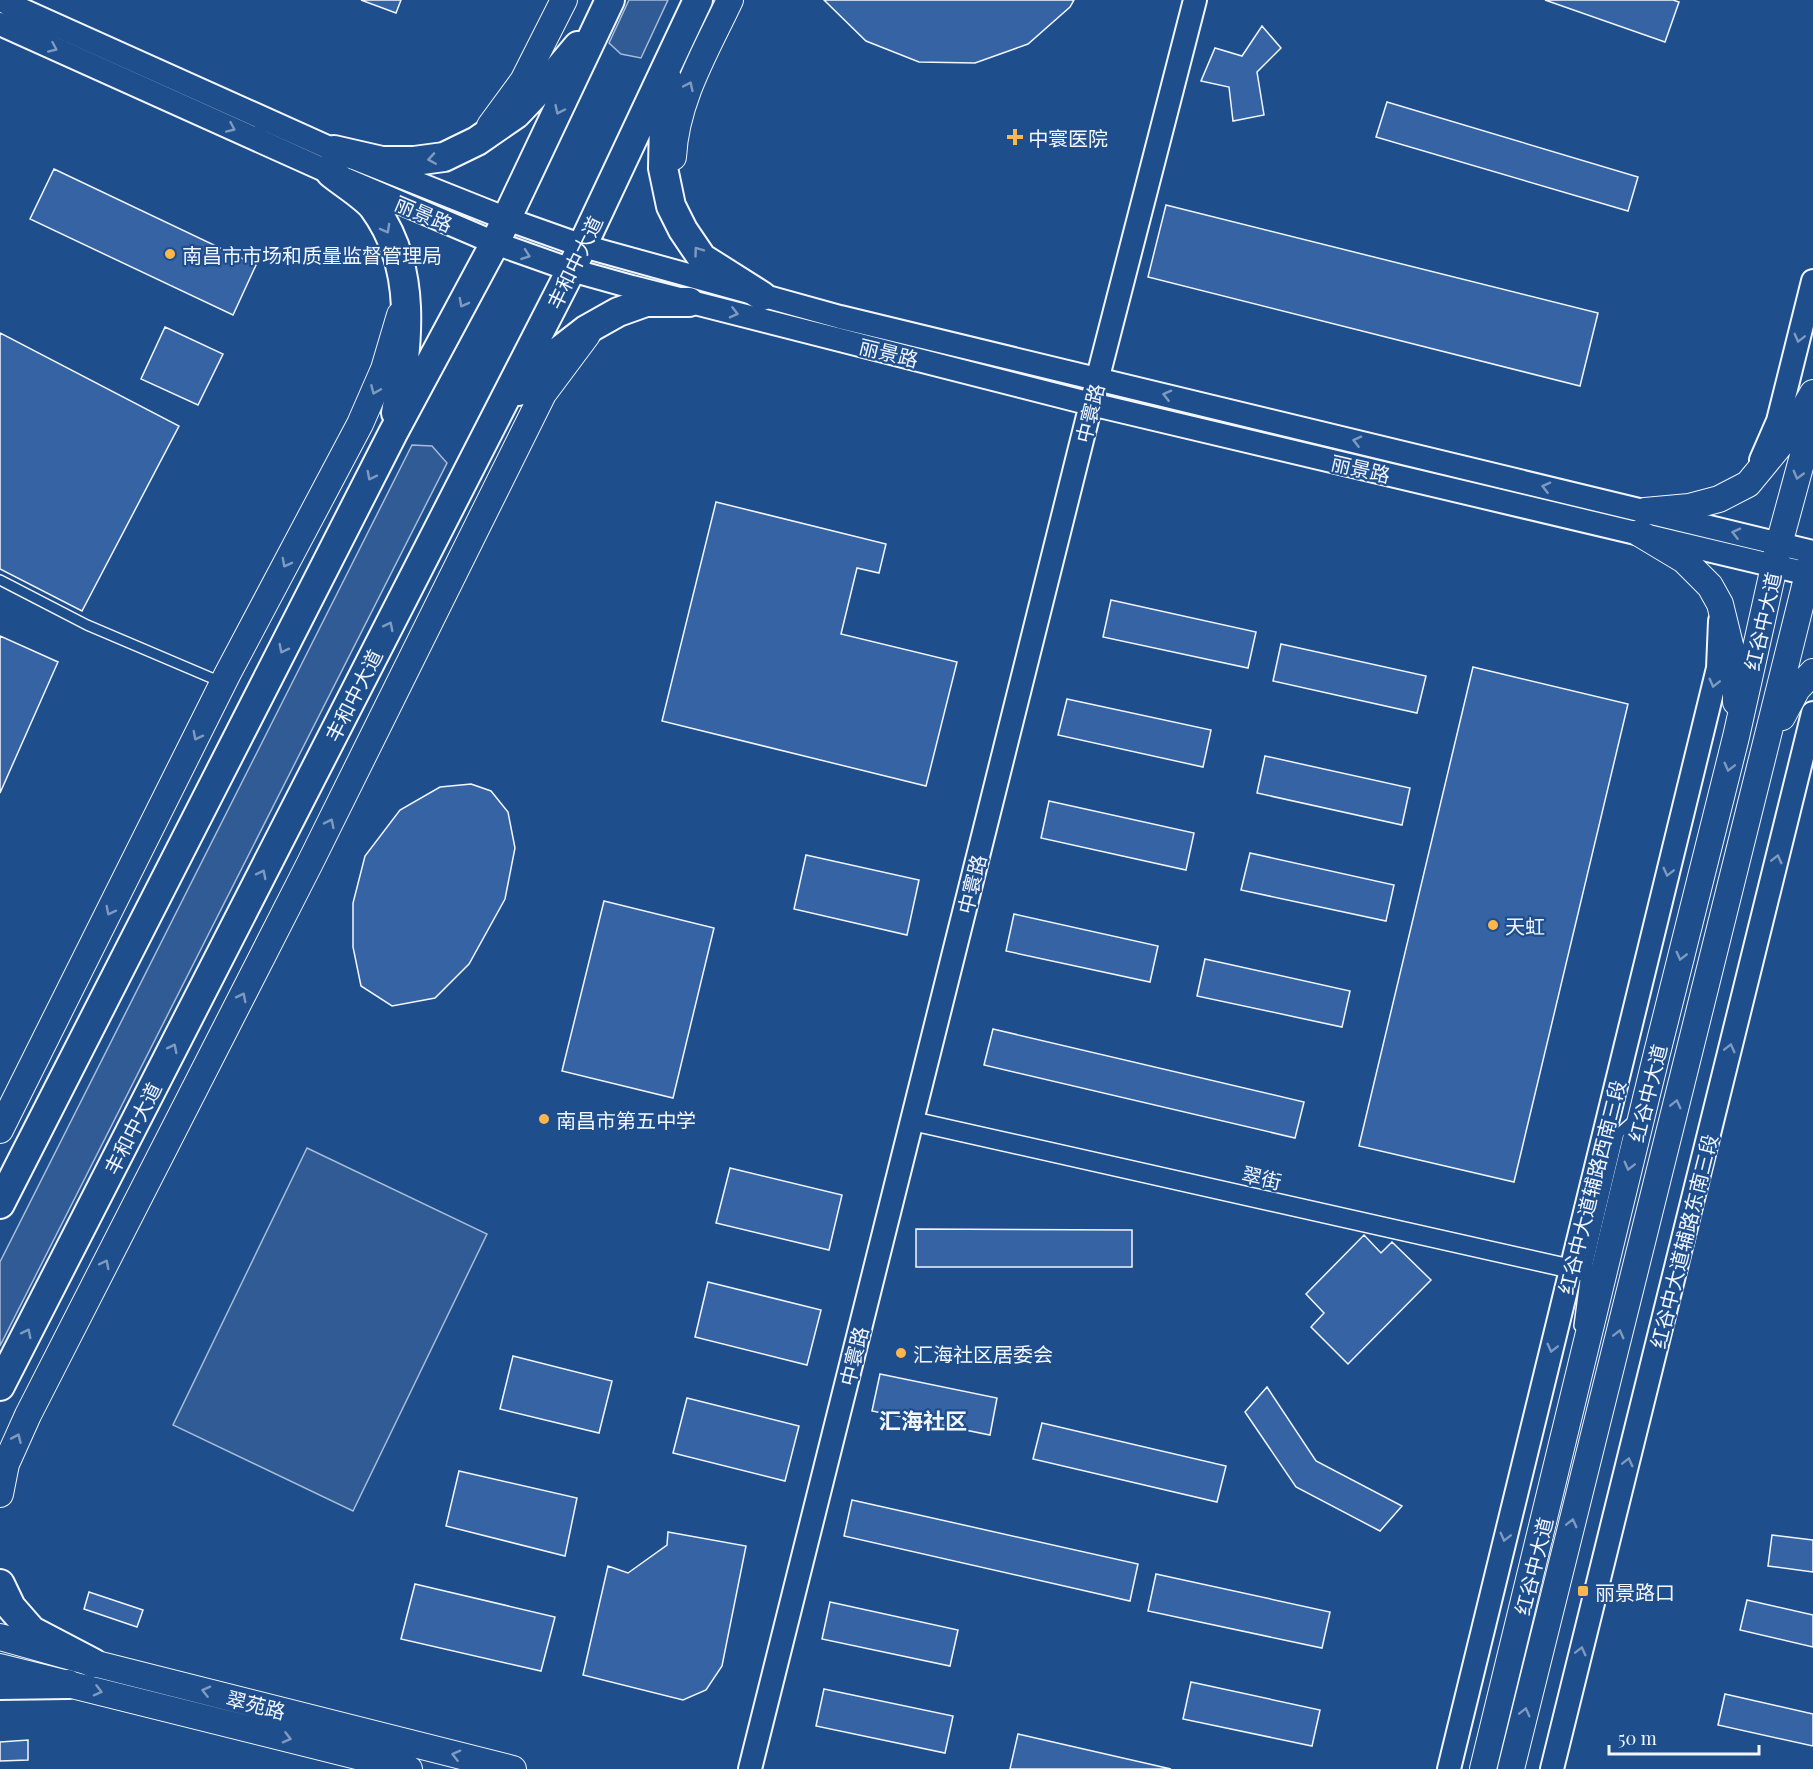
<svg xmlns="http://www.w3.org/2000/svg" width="1813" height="1769" viewBox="0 0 1813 1769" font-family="'Playfair Display','Noto Sans SC',serif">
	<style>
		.built { fill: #305b95; stroke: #a8bbd7; stroke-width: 1.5 }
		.building { fill: #3563a3; stroke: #f2f6ff; stroke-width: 1.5 }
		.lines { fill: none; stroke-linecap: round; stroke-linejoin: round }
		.service-casing { stroke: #f2f6ff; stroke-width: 12 }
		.minor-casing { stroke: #f2f6ff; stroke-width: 21 }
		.tertiary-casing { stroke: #f2f6ff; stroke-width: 26 }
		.secondary-casing { stroke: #f2f6ff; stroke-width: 28 }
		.primary-casing { stroke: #f2f6ff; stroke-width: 32 }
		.service { stroke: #1f4e8c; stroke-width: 9 }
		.minor { stroke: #1f4e8c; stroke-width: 18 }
		.tertiary { stroke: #1f4e8c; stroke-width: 22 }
		.secondary { stroke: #1f4e8c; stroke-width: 26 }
		.primary { stroke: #1f4e8c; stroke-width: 28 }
		.oneway { stroke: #7e9ac0 }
		.poi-dot { fill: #ffb74d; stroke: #1f4e8c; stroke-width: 2 }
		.labels { text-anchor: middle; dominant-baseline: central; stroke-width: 4.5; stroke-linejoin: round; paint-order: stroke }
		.poi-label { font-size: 20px; fill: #f2f6ff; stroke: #1f4e8c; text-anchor: start }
		.street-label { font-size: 20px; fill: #f2f6ff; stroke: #1f4e8c }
		.quarter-label { font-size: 22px; font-weight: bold; fill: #f2f6ff; stroke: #1f4e8c }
	</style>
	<rect width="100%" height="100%" fill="#1f4e8c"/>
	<path class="built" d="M629,0H668L641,58L621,54L609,43Z
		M412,445L432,446L447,463L0,1346V1262Z
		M307,1148L487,1234L353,1511L173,1425Z"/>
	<path class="building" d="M361,0H401L396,13Z
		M824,0H1074L1070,7L1028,44L975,63L919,62L866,41Z
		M1545,0H1673L1679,2L1665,42Z
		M1262,26L1281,48L1257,72L1264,115L1233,121L1229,87L1201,81L1215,48L1242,56Z
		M1387,102L1638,177L1628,211L1376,137Z
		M54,169L256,265L233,315L30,219Z
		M1166,205L1598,313L1580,386L1148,277Z
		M165,327L223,354L198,405L141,379Z
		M0,333L179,426L82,611L0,569Z
		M716,502L886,544L879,573L857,568L841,634L957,662L926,786L662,721Z
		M1111,600L1256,632L1248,668L1103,637Z
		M0,636L58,662L0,793Z
		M1281,644L1426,676L1417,713L1273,681Z
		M1473,667L1628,704L1514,1182L1359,1146Z
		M1067,699L1211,730L1203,767L1058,735Z
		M1265,756L1410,788L1402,825L1257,793Z
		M471,784L491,791L508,812L515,848L505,899L469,964L435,998L392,1006L361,986L353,947V903L365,856L400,810L440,787Z
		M1049,801L1194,833L1186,870L1041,838Z
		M1250,853L1394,885L1386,921L1241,890Z
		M806,855L919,880L907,935L794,909Z
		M604,901L714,928L673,1098L562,1071Z
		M1014,914L1158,946L1150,982L1006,951Z
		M1205,959L1350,991L1342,1027L1197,996Z
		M993,1029L1304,1102L1295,1138L984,1065Z
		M730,1168L842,1195L829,1250L716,1223Z
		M916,1229L1132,1230V1267H916Z
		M1364,1235L1381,1253L1392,1242L1431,1280L1348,1364L1311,1327L1324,1313L1306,1294Z
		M708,1282L821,1310L807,1365L695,1337Z
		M513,1356L612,1381L599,1433L500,1409Z
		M880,1374L997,1398L990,1435L872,1411Z
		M1267,1387L1316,1461L1402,1506L1380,1531L1296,1487L1245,1412Z
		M687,1398L799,1426L785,1481L673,1453Z
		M1042,1423L1226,1466L1217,1502L1033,1459Z
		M459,1471L577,1498L565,1556L446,1526Z
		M852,1500L1138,1564L1130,1601L844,1536Z
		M668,1532L746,1546L722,1666L706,1690L683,1700L583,1675L608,1566L628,1573L667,1545Z
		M1772,1535L1813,1540V1572L1768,1566Z
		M1156,1574L1330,1612L1322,1648L1148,1611Z
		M415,1584L555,1617L541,1671L401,1639Z
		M89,1592L143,1610L137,1627L84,1609Z
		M1747,1600L1813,1615V1647L1740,1630Z
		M830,1602L958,1630L950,1666L822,1639Z
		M1191,1682L1320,1710L1312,1746L1183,1719Z
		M824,1689L953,1716L945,1753L816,1726Z
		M1725,1694L1813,1714V1746L1718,1725Z
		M1018,1734L1171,1769H1010Z
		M28,1740V1760L0,1761V1742Z"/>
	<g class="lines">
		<g class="service-casing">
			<path id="service" d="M0,580L87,625L221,682
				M1579,1326L1586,1272L1619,1133L1634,1120"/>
		</g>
		<g class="minor-casing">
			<path id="minor" d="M912,1121L1603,1276"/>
		</g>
		<g class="tertiary-casing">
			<path id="tertiary" d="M0,0L334,150L507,219L583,246L840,317L1813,552
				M0,24L331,173L495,243L571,270L632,287L1091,404L1813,575
				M1761,460L1778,421L1813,281
				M750,1769L1091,404L1195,0
				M1449,1769L1718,668L1720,621
				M1552,1769L1813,713"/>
		</g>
		<g class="secondary-casing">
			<path id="secondary" d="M490,126L523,81L564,0
				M673,157C676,100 706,51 730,0
				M1645,511L1689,507L1719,499L1748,484L1790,433L1813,393
				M1639,533L1684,560L1710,586L1720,604L1731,649L1736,686V702
				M1782,717L1797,689L1813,672
				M0,1130L228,673L360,424L384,369L400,315
				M0,1494L6,1464L28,1415L310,863L543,394L587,335
				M0,1637L93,1663L513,1769
				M0,1667L409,1769
				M1483,1769L1657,1053L1736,737L1779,544L1813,419
				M1511,1769L1813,554"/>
		</g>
		<g class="primary-casing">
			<path id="primary" d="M668,80L664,122L663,168L671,206L683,230L702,258L762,296
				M334,150L382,161H414L444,157L477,141L516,114L557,71L578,46
				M331,173C343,183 366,197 374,208C418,268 408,344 396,413
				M518,391L550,358L586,330L618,312L646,302H689
				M0,1204L393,433L495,243L610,0
				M0,1386L571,270L698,0
				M0,1584L11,1607L32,1631L93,1663
				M0,1685L68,1684"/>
		</g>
		<use href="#service" class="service"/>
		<use href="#minor" class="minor"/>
		<use href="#tertiary" class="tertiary"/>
		<use href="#secondary" class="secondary"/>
		<use href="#primary" class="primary"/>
	</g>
	<defs><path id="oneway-chevron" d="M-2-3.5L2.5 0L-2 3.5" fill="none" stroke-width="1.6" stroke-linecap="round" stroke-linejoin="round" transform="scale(1.5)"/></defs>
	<g class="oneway">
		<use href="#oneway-chevron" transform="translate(53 48) rotate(24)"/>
		<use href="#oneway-chevron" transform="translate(689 86) rotate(-65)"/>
		<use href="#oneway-chevron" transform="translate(559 110) rotate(115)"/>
		<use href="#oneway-chevron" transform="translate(231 128) rotate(24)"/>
		<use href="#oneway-chevron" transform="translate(432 159) rotate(171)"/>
		<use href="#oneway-chevron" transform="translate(386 229) rotate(61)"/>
		<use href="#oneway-chevron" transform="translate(698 251) rotate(-126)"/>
		<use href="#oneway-chevron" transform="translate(526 255) rotate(20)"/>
		<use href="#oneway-chevron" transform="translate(463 303) rotate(118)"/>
		<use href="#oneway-chevron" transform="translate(734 313) rotate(14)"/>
		<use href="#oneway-chevron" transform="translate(1799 338) rotate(104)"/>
		<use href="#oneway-chevron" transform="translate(375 390) rotate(113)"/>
		<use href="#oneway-chevron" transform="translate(1167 395) rotate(-166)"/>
		<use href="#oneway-chevron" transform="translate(1357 441) rotate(-166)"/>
		<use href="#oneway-chevron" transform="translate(1798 475) rotate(105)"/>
		<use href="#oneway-chevron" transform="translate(371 476) rotate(117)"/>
		<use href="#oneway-chevron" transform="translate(1546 487) rotate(-166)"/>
		<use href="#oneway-chevron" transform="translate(1736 533) rotate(-166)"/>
		<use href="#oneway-chevron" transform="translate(286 563) rotate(118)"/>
		<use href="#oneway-chevron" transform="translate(389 626) rotate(-63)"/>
		<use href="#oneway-chevron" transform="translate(283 649) rotate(117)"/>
		<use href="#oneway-chevron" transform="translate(1714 683) rotate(104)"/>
		<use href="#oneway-chevron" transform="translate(197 736) rotate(117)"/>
		<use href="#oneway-chevron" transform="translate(1729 767) rotate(104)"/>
		<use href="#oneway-chevron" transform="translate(330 823) rotate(-64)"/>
		<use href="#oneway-chevron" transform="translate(1777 859) rotate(-76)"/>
		<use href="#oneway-chevron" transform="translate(1668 872) rotate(104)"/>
		<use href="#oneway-chevron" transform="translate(262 874) rotate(-63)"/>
		<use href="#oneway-chevron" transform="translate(110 911) rotate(117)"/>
		<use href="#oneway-chevron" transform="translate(1681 956) rotate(104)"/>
		<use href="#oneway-chevron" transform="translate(242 997) rotate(-63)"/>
		<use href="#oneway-chevron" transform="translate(173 1048) rotate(-63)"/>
		<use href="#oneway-chevron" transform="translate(1730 1048) rotate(-76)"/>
		<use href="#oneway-chevron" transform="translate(1676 1104) rotate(-76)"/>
		<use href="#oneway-chevron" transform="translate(1629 1166) rotate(104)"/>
		<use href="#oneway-chevron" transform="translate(105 1264) rotate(-63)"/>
		<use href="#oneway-chevron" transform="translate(27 1333) rotate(-63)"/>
		<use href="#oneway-chevron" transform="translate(1619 1334) rotate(-76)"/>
		<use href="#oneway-chevron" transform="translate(1552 1348) rotate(104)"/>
		<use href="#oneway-chevron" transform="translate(17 1438) rotate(-66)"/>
		<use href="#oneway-chevron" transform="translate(1628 1462) rotate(-76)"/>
		<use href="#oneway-chevron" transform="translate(1572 1523) rotate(-76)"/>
		<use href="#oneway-chevron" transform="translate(1505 1537) rotate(104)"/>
		<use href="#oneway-chevron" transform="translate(1581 1651) rotate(-76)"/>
		<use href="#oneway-chevron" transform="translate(98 1691) rotate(14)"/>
		<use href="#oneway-chevron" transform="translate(206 1691) rotate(-166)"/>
		<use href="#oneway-chevron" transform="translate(1525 1712) rotate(-76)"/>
		<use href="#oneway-chevron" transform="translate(287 1738) rotate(14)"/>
		<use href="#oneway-chevron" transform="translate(456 1755) rotate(-166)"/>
	</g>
	<g class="poi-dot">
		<path d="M1012 128h6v6h6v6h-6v6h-6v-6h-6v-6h6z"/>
		<circle cx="170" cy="254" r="6"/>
		<circle cx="1493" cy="925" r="6"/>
		<circle cx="544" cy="1119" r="6"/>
		<circle cx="901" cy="1353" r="6"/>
		<rect x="1577" y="1585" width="12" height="12" rx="3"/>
	</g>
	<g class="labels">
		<g class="poi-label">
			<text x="1028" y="137">中寰医院</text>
			<text x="182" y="254">南昌市市场和质量监督管理局</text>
			<text x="1505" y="925">天虹</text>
			<text x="556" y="1119">南昌市第五中学</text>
			<text x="913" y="1353">汇海社区居委会</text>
			<text x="1595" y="1591">丽景路口</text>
		</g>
		<g class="street-label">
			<text transform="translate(424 213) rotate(23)">丽景路</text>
			<text transform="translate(574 262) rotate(-64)">丰和中大道</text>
			<text transform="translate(889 352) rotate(14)">丽景路</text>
			<text transform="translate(1089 413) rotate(-76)">中寰路</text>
			<text transform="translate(1361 468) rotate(13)">丽景路</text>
			<text transform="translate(1762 621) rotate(-77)">红谷中大道</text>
			<text transform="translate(353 695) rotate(-63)">丰和中大道</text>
			<text transform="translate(971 884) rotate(-76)">中寰路</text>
			<text transform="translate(1647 1093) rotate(-76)">红谷中大道</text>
			<text transform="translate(132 1128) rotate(-63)">丰和中大道</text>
			<text transform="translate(1262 1177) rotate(13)">翠街</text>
			<text transform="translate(1591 1187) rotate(-76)">红谷中大道辅路西南三段</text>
			<text transform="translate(1683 1241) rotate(-76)">红谷中大道辅路东南三段</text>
			<text transform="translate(853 1356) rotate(-76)">中寰路</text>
			<text transform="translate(1533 1566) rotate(-76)">红谷中大道</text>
			<text transform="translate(256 1704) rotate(14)">翠苑路</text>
		</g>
		<g class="quarter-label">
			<text x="923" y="1420">汇海社区</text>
		</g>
	</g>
	<path d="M1609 1745v9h150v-9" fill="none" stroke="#f2f6ff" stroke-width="3"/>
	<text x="1618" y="1745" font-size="18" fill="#f2f6ff" stroke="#1f4e8c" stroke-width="4.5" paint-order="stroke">50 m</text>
</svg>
